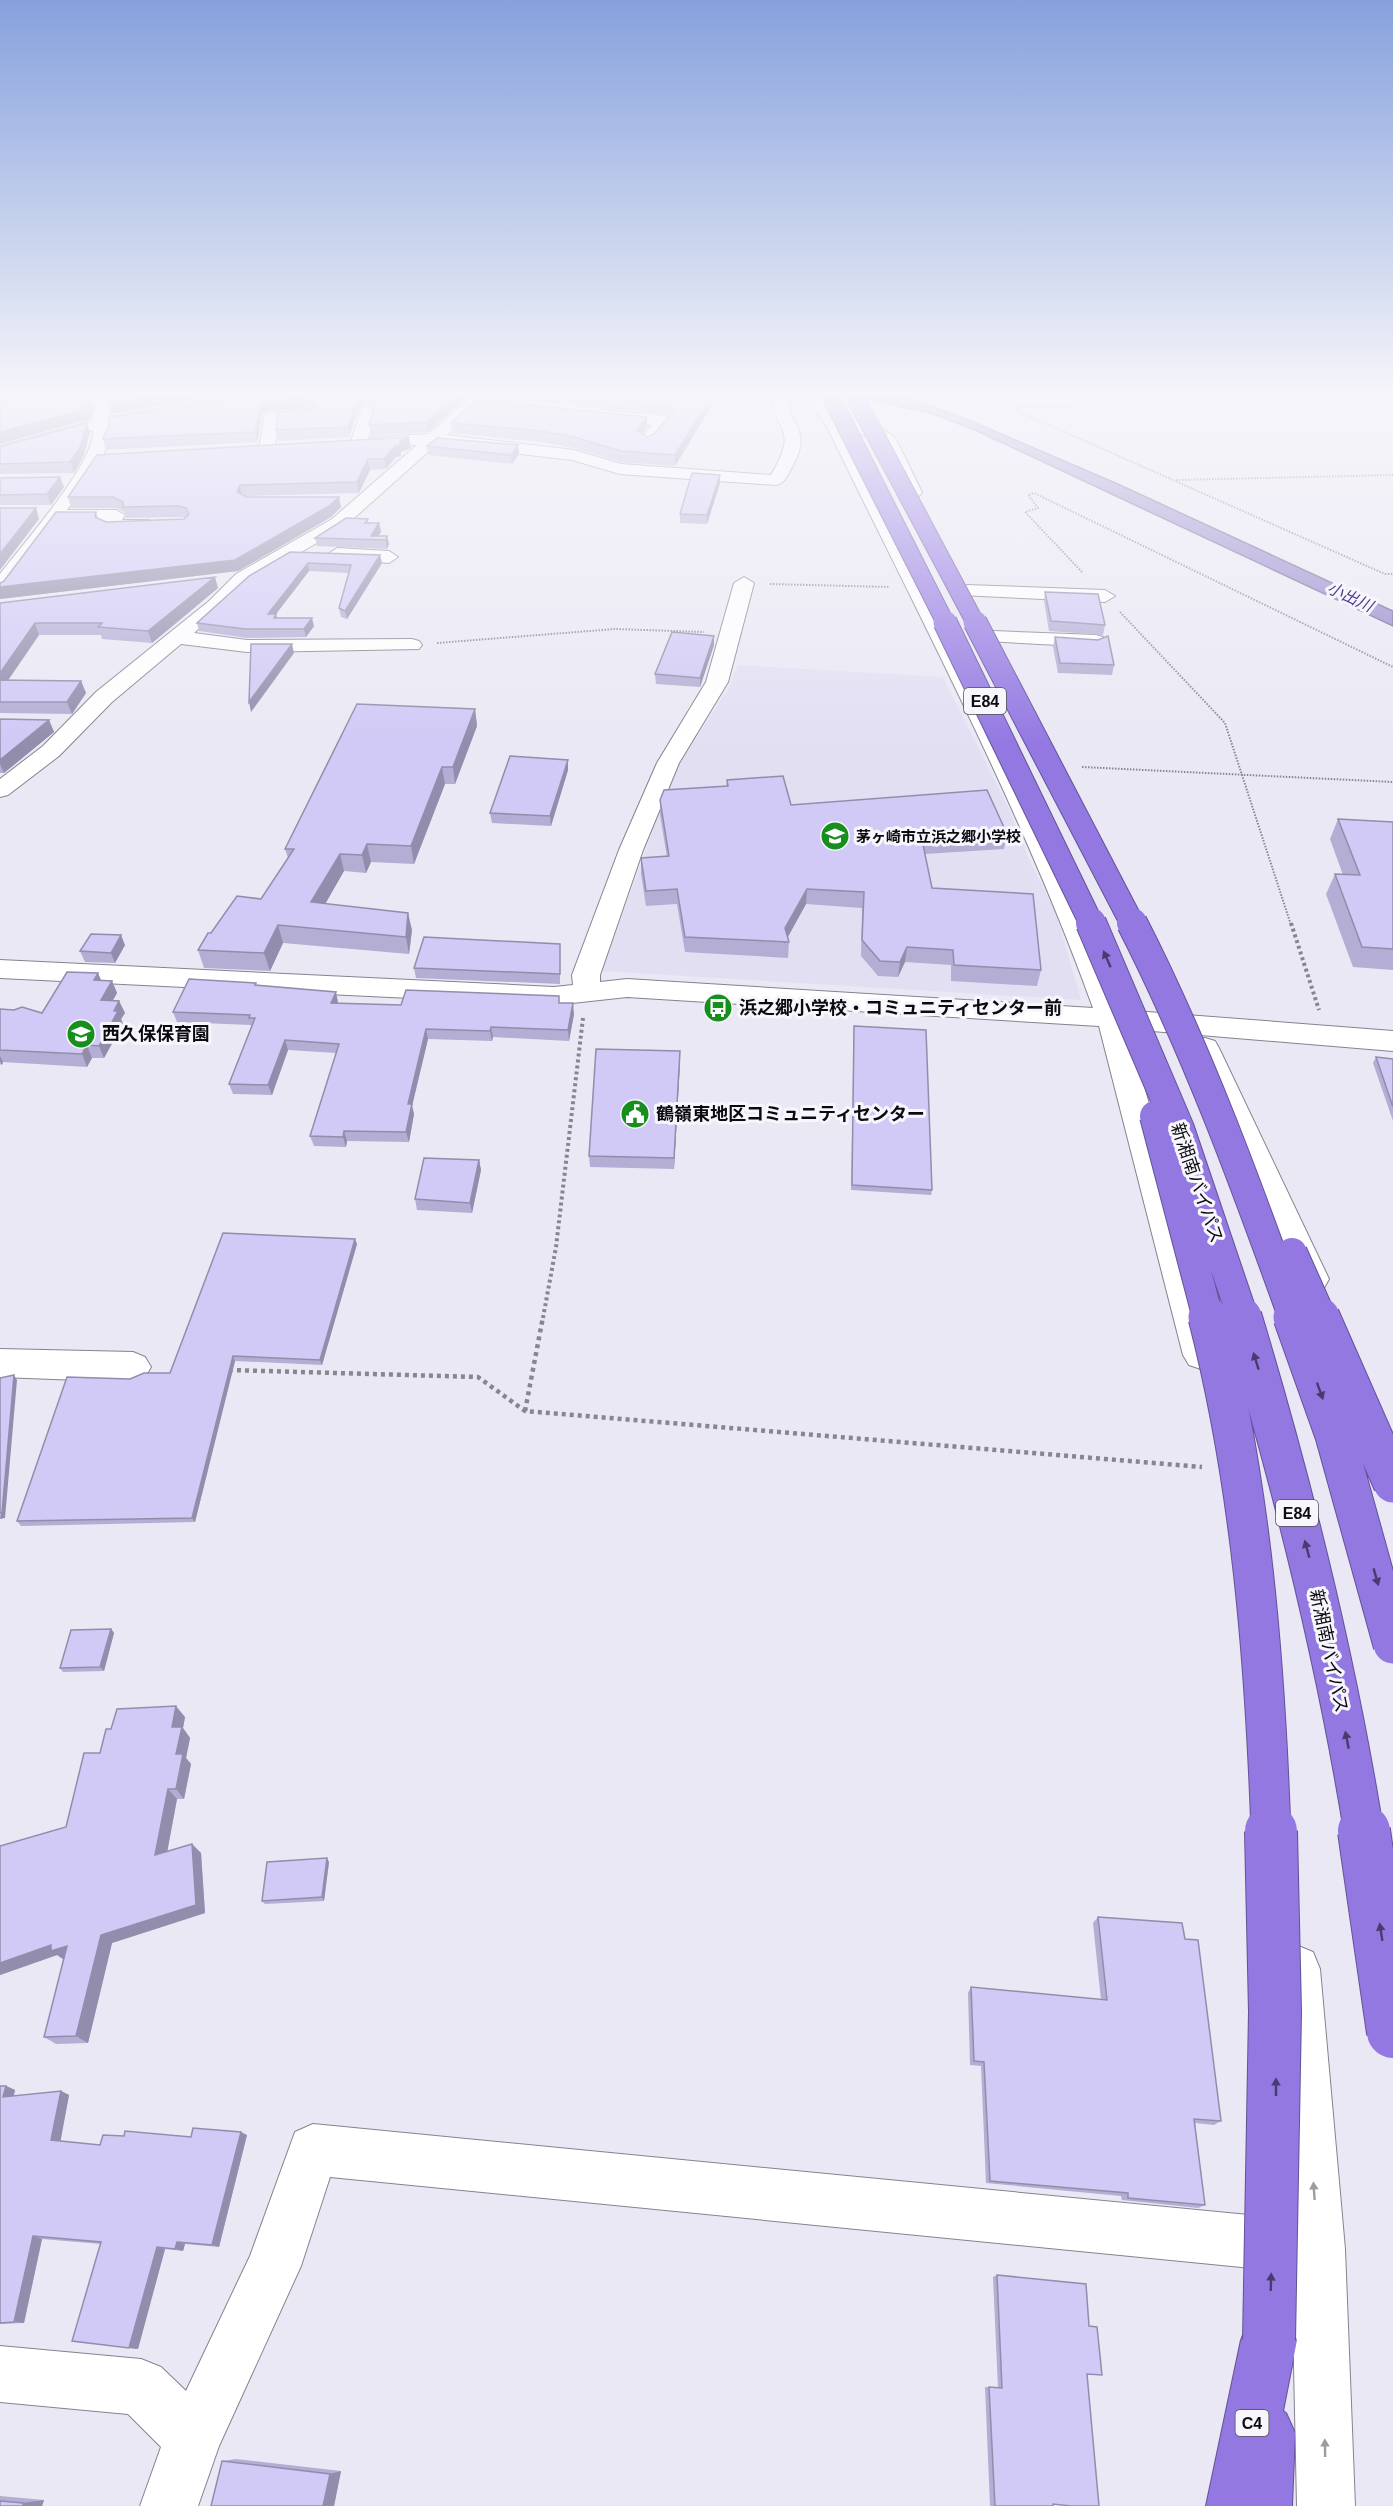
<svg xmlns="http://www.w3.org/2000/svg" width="1393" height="2506" viewBox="0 0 1393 2506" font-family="Arial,'Noto Sans JP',sans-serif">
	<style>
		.built { fill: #e2dff3 }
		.water { fill: #9485cb; stroke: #6b6093; stroke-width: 1.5 }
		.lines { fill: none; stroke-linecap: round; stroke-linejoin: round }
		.minor-casing { stroke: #84838e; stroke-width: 2 }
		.highway-casing { stroke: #635298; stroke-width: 2 }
		.path-far2 { stroke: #87868f; stroke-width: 2; stroke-dasharray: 1.5 1.5; stroke-linecap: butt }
		.path-far1 { stroke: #87868f; stroke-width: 4; stroke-dasharray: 3 3; stroke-linecap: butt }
		.path { stroke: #87868f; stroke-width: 4.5; stroke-dasharray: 4 4; stroke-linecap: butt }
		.minor { fill: #fff; fill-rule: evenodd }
		.highway { fill: #9378e2; fill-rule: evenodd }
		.highway-bridge-far4-casing { stroke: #635298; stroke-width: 19; stroke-linecap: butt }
		.highway-bridge-far3-casing { stroke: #635298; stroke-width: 25; stroke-linecap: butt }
		.highway-bridge-far2-casing { stroke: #635298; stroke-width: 32; stroke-linecap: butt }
		.highway-bridge-far1-casing { stroke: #635298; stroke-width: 41; stroke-linecap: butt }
		.highway-bridge-casing { stroke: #635298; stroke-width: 54; stroke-linecap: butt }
		.highway-bridge-far4 { stroke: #9378e2; stroke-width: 17 }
		.highway-bridge-far3 { stroke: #9378e2; stroke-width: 23 }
		.highway-bridge-far2 { stroke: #9378e2; stroke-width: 30 }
		.highway-bridge-far1 { stroke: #9378e2; stroke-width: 39 }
		.highway-bridge { stroke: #9378e2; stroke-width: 52 }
		.wall { fill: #b4add4 }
		.shaded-wall { fill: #928dac }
		.building { fill: #d1c9f6; stroke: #928dac; stroke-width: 1.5 }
		.oneway { fill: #483c6e }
		.oneway2 { fill: #9d9d9f }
		.labels { text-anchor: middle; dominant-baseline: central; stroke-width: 6; stroke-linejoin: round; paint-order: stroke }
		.far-poi-label { font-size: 15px; font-weight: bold; fill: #0b0b0f; stroke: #f7f6fd; text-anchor: start }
		.far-water-label { font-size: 16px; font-style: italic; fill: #51398d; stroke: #f7f6fd }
		.shield { fill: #f7f6fd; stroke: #525256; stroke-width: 1.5 }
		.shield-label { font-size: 16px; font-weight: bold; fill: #0b0b0f }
		.poi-label { font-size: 18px; font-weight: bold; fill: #0b0b0f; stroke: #f7f6fd; text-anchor: start }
		.street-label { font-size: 18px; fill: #0b0b0f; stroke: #f7f6fd }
	</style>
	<rect width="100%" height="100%" fill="#eae8f4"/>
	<path class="built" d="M738,665L943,677L1008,807L1029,859L1056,913L1081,1000L602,971L659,813L681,761L728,689Z"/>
	<path class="water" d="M857,393H895L969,420L1120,485L1393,611V626L977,431L934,414L868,399Z"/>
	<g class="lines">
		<g class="minor-casing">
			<path id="minor" d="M98,393H114L109,417L247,393H293L286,398L109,426C113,453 82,490 67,510H116L125,515L122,520H149L158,525C151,533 107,534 100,526L104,521H59L7,591L0,593V574C21,546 96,462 93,430L0,456V446L92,421Z
				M475,393H492L447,435L574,450L621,464L771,475C803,422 768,431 773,393H789C784,427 816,426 791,469C787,476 785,483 776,485L620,474L572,460L437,444L344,527L250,582L194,633L247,640L412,639L419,641L422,645L419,649L247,652L181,644L112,702L59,756L8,795L0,797V779L43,746L96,692L209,601L236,574L332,519L417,445L352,447L350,444L362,408L368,406L376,411L368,438L429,434Z
				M798,393C829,393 827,403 843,427C940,619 1045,809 1122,1010L1393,1031V1051L1128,1029L1219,1355L1213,1365L1201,1369L1189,1365L1183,1355L1099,1026L627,997L554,1005L0,978V960L554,987L573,985L572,975L619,850L657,763L706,682L734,583L744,577L754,583L728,682L679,763L643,850L600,975V982L627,979L1093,1008C1021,808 920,618 827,427L811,403Z
				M308,409L316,414L314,417L278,421L275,449L267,454L261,452L259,449L265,414Z
				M602,410L664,416L672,421L653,443L647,445L639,440L652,425L596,418L594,415L596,412Z
				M849,418C862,421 883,428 894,437C897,439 917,483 922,492L919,496H907L886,456L882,443L843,426L841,423Z
				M337,548L389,551L398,557L389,563L330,558L328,554Z
				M967,585L1105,590L1115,596L1105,602L960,595L957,591Z
				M993,631L1096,635L1103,637L1106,641L1103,645L1096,647L986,641L983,637L986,633Z
				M1205,1038L1215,1041L1219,1048L1329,1279L1324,1288L1312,1292L1300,1288L1295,1279L1191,1048L1195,1041Z
				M0,1349L133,1352L145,1357L151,1367L145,1377L133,1382L0,1377Z
				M1296,1945L1313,1952L1320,1969L1345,2249L1355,2506H1297L1292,2272L330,2177L301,2266L219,2446L198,2506H140L161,2447L128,2414L0,2402V2346L141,2359L161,2367L186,2391L250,2256L295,2132L313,2124L1289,2219L1272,1969L1279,1952Z"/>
		</g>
		<g class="highway-casing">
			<path id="highway" d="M1269,2312L1289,2320L1297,2340L1283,2411L1286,2413L1295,2433L1292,2506H1206L1241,2340L1249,2320Z"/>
		</g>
		<path class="path-far2" d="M1371,393L1393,415
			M1393,400L1021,407L1017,411L1385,574H1393
			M1176,480L1393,475
			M1082,572L1025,512L1038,508L1028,495L1034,493L1393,667
			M770,584L889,587
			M1120,612L1225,723L1291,925
			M437,643L615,629L704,632
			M1082,767L1393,782"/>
		<path class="path-far1" d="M1291,923L1319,1010
			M543,1318L556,1247L583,1018"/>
		<path class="path" d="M229,1370L478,1377L525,1411L1202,1467
			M525,1411L543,1317"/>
		<use href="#minor" class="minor"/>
		<use href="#highway" class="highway"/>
		<g class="highway-bridge-far4-casing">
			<path id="highway-bridge-far4" d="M829,393L946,624
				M854,395L976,624"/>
		</g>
		<g class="highway-bridge-far3-casing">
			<path id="highway-bridge-far3" d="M945,622L1092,925
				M975,622L1133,925"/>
		</g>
		<g class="highway-bridge-far2-casing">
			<path id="highway-bridge-far2" d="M1091,923L1179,1129L1243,1318
				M1132,923C1197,1050 1246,1184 1294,1318
				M1155,1116L1208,1318
				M1292,1253L1321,1318"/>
		</g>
		<g class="highway-bridge-far1-casing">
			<path id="highway-bridge-far1" d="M1208,1317C1251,1484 1265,1660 1271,1833
				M1242,1317C1293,1486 1336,1659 1364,1833
				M1293,1317L1335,1435L1393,1644
				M1320,1317L1393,1483"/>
		</g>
		<g class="highway-bridge-casing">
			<path id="highway-bridge" d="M1364,1831L1393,2032
				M1269,2340L1275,2012L1271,1831"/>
		</g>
		<use href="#highway-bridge-far4" class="highway-bridge-far4"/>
		<use href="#highway-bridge-far3" class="highway-bridge-far3"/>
		<use href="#highway-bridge-far2" class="highway-bridge-far2"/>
		<use href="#highway-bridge-far1" class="highway-bridge-far1"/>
		<use href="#highway-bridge" class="highway-bridge"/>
	</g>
	<path class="wall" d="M264,393H471L428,432L371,436L369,425L374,408L367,404L358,410L349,437L278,441L276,430L311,409L308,407L263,412L257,442L106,450L103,439Z
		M491,393H708L713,404L675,466L621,462L574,448L541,442L452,433L451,423L647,427L642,434L647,437L654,434L669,417L664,414L491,397Z
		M90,433L83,457L74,473L0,474V447Z
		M518,445L519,454L512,464L428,455L427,446Z
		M411,448L401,452V456L396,457L386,469L370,470L359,493L244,496L247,497L341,507L331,517L238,571L0,599V583L4,581L96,512L98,518L106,522L184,519L186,518L181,517L126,518L124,512L116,508H71L68,497Z
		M720,475V483L707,524L680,523V514Z
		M60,477L64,487L51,505H0V478Z
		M368,519V523H379L381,532L378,536H387L389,544L387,549L317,546L315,538Z
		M290,552L380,555L382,563L347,619L341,617L339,608L349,573L309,571L276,614L277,618L314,626L306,637L247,638L199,631L197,623Z
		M218,588L152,643L102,639L101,635H39L8,680L81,681L86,693L72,714L0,713V603Z
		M1045,592L1105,625L1103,635L1049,631L1044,601Z
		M714,636V645L700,687L656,684L655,674Z
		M1055,637L1114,665L1112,675L1058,673L1053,647Z
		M475,709L477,726L455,784H445L414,864L371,862L366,873L344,871L325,904L412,930L409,954L283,943L270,971L204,968L198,950L211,933L261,899L288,858L285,849Z
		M0,719L49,720L54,732L4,773H0Z
		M568,760V770L551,826L492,823L490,813Z
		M727,780L791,805L1007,834L1004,849L925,854L932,888L1041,970L1037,986L951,981V965L905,962L898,977L878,976L861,956L862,908L806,904L787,938L789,942L788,958L685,952L677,904L646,906L641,874V858L667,857L660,815V800L726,786Z
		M1338,819L1393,822V970L1353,967L1326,894L1335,874L1343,875L1330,839Z
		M560,944V984L416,978L414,968Z
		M125,945L115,963L85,962L80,951Z
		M98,973L101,981H112L117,993L113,1000L119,1001L125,1013L121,1019L123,1024L104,1058H92L87,1067L3,1062L2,1065L0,1064V1009L42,1013Z
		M256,983L257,986L338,1002V1003L401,1005L560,1003L574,1014L569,1041L493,1037L492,1041L428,1039L412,1106L414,1114L409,1142L347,1141L346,1147L314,1146L310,1136L336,1053L288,1050L272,1095L233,1094L229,1084L252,1027L251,1025L177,1022L173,1012Z
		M854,1026L932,1190L931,1195L851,1190Z
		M1376,1057L1393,1059V1121L1373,1063Z
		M680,1062L674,1169L590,1167L589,1156Z
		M479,1160L481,1170L472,1213L417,1210L415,1199Z
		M357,1244L322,1365L235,1361L195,1522L21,1526L17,1521L130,1379L170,1373Z
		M111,1629L114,1633L104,1671L63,1672L60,1668Z
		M185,1717L183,1728L190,1738L186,1758L191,1764L184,1799H177L167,1851L192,1844L201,1853L205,1913L112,1943L88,2043L56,2044L44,2037L64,1959H63L57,1955L0,1975V1846L66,1827L111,1729Z
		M329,1862L324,1901L265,1904L262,1901Z
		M1098,1917L1185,1939L1221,2121L1214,2125L1195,2123L1205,2205L1198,2208L1122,2200L1121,2196L986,2183L981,2066L970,2065L968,1993L971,1987L1101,2000L1093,1923Z
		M0,2086H6L15,2090L14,2096L61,2091L69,2095L60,2141L100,2145L124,2136L191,2137L247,2135L219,2247L185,2244L183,2251L165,2249L138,2349L129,2348L101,2244L42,2239L24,2323L0,2324Z
		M997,2275L1089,2326L1102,2375L1087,2374L1053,2506H990L985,2387L998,2388L993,2277Z
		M236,2459L341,2471L334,2506H211L222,2461Z
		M0,2496L44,2500L42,2506H0Z"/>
	<path class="shaded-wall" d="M91,393H97L90,419L0,444V432Z
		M171,393H231L112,414L109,404Z
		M459,393H471L428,432L427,422Z
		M365,394L367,404L358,410L349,437L348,427L356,400Z
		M713,394V404L675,466V455Z
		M306,397L308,407L263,412L257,442L255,432L261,402Z
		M647,417V427L637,440L636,430Z
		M87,423L90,433L83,457L74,473L70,462Z
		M409,437L411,448L401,452V456L396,457L386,469L384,459L400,441Z
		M518,445L519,454L512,464L511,455Z
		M368,459L370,470L359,493L357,482Z
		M720,475V483L707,524V515Z
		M60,477L64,487L51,505L47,494Z
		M240,485L242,496L237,492Z
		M339,497L341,507L331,517L238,571L0,599V587Z
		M36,508L39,519L0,570V554Z
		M379,523L381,532L375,540L371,536Z
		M387,536L389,544L387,549L386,540Z
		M380,555L382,563L347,619L345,611Z
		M308,563L309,571L276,614L278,623L268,614Z
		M215,577L218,588L152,643L148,631Z
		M312,618L314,626L306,637L304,629Z
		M35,623L39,635L0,692V673Z
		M714,636V645L700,687V678Z
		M292,644L294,653L251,712L249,702Z
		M81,681L86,693L72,714L67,702Z
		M475,709L477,726L455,784L453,767Z
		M49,720L54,732L4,773L0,764V760Z
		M568,760V770L551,826L550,816Z
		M442,767L445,784L414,864L411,846Z
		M367,844L371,862L366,873L362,855Z
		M340,854L344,871L316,920L311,902Z
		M807,889L806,904L784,944L785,928Z
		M408,913L412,930L409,954L406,937Z
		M278,925L283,943L270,971L264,953Z
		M121,935L125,945L115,963L111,953Z
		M907,947L905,962L898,977L900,962Z
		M98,973L103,985L94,980Z
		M112,981L117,993L106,1012L101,1000Z
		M336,992L338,1002L334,1013L331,1003Z
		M119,1001L125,1013L121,1019L123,1024L104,1058L99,1046L114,1011Z
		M573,1003L574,1014L569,1041L568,1030Z
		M491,1027L493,1037L492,1041L490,1031Z
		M426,1029L428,1039L412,1106L414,1114L409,1142L406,1132L408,1104Z
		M285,1040L288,1050L272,1095L268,1085Z
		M87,1045L92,1058L87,1067L82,1054Z
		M680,1051V1062L674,1169V1158Z
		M0,1056L3,1062L2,1065L0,1061Z
		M344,1131L347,1141L346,1147L343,1137Z
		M479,1160L481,1170L472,1213L470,1203Z
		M355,1239L357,1244L322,1365L320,1360Z
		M233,1356L235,1361L195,1522L192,1518Z
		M14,1375L17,1380L5,1518L0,1519Z
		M111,1629L114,1633L104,1671L100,1667Z
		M176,1706L185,1717L183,1728L190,1738L186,1758L191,1764L184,1799L176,1789V1754L172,1727Z
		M168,1789L177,1799L165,1864L155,1855Z
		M192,1844L201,1853L205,1913L112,1943L88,2043L76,2036L101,1935Z
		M327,1858L329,1862L324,1901L322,1897Z
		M51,1945L67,1946L79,1954L63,1959L57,1955L0,1975V1963Z
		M6,2086L15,2090L12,2101L3,2097Z
		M61,2091L69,2095L60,2144L51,2140Z
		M241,2132L247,2135L219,2247L212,2245Z
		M33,2236L42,2239L24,2323L14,2322Z
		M177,2242L185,2244L183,2251L175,2249Z
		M157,2247L165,2249L138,2349L129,2348Z
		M341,2471L334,2506H323L330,2474Z
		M44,2500L42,2506H23V2503Z"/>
	<path class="building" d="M0,393H91L87,409L0,432Z
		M111,393H171L109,404Z
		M264,393H459L427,422L369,425L376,400L365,394L356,400L348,427L276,430L278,413L314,408L315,402L306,397L261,402L255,432L103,439L109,425L108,418Z
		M556,393H706L713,394L675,455L621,451L574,437L541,431L451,423L477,400L647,417L636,430L647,437L654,434L674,411L664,404Z
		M87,423L80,447L70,462L0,464V447Z
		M409,437L400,441V445L394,447L384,459H368L357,482L240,485L237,492L247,497H339L329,506L235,560L0,587V583L4,581L56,512H96L95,517L106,522L184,519L189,514L186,508L178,506L123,507V502L113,497H68L97,455Z
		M437,438L518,445L511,455L427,446Z
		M692,473L720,475L707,515L680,514Z
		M60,477L47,494L0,495V478Z
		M0,508H36L0,554Z
		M346,518L368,519L365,523H379L371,536H387L386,540L315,538Z
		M290,552L380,555L345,611L339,608L351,565L308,563L268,614H276L274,618H312L304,629H245L197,623L249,576Z
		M215,577L148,631L98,627L102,623H35L0,673V603Z
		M1045,592L1098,594L1105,625L1051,621Z
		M672,632L714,636L700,678L655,674Z
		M1108,636L1114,665L1060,663L1055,637L1098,640Z
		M251,644H292L249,702Z
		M0,680L81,681L67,702H0Z
		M357,704L475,709L453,767H442L411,846L367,844L362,855L340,854L311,902L408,913L406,937L278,925L264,953L198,950L208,933H211L237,896L261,899L294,849H285Z
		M0,719L49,720L0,760Z
		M510,756L568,760L550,816L490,813Z
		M783,776L791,805L987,790L1007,834L922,840L932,888L1033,894L1041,970L954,965L953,950L907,947L900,962L880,961L862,940L864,892L807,889L785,928L789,942L685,937L677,889L646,891L641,858L669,856L660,800L664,790L728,786L727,780Z
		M1338,819L1393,822V949L1362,947L1335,874L1360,875Z
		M91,934L121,935L111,953L80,951Z
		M424,937L560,944V974L414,968Z
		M67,972L98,973L94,980L112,981L101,1000L119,1001L114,1011H118L99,1046L87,1045L82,1054L0,1050V1009L14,1010L22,1007L42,1013Z
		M189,979L256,983L255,985L336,992L331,1003L401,1005L406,990L559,996V1003H573L568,1030L491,1027L490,1031L426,1029L408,1104H412L406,1132L344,1131L343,1137L310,1136L339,1044L285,1040L268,1085L229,1084L255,1018H249L250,1015L173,1012Z
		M854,1026L926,1030L932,1190L852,1185Z
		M596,1049L680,1051L674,1158L589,1156Z
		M1376,1057L1393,1059V1107Z
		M424,1158L479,1160L470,1203L415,1199Z
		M223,1233L355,1239L320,1360L233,1356L192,1518L17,1521L67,1377L130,1379L144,1373H170Z
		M14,1375L2,1513H0V1378Z
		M111,1629L100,1667L60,1668L71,1630Z
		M176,1706L172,1727H182L176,1754H183L176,1789H168L155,1855L192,1844L196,1905L101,1935L76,2036L44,2037L67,1946L51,1951V1945L0,1963V1846L66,1827L84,1753H100L106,1729H111L117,1709Z
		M327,1858L322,1897L262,1901L267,1862Z
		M1098,1917L1182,1923L1185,1939L1198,1940L1221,2121L1194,2119L1205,2205L1128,2198V2193L990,2181L984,2062L974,2061L971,1987L1107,2000Z
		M0,2086H6L3,2097L61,2091L51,2140L100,2145L103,2135L124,2136L125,2131L191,2137L193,2128L241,2132L212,2245L177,2242L175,2249L157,2247L129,2348L72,2341L101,2242L33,2236L14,2322L0,2323Z
		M997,2275L1086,2284L1089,2326L1097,2327L1102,2375L1087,2374L1099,2506H1071L1053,2504V2506H995L989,2387L1002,2388Z
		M222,2461L330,2474L323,2506H211Z
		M0,2501L23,2503V2506H0Z"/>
	<defs><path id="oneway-solid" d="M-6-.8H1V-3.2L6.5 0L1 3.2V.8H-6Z" transform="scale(1.5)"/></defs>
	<g class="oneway">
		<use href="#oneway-solid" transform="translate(1107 959) rotate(-114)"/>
		<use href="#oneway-solid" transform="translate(1256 1361) rotate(-107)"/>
		<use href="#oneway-solid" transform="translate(1320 1391) rotate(70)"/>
		<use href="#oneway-solid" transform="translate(1307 1549) rotate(-105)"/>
		<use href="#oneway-solid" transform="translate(1376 1577) rotate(74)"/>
		<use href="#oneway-solid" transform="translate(1347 1740) rotate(-101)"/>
		<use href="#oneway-solid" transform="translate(1381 1932) rotate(-99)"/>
		<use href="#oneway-solid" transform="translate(1276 2087) rotate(-90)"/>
		<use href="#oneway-solid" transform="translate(1271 2282) rotate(-88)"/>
	</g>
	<g class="oneway2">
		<use href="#oneway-solid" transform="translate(1314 2191) rotate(-94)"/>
		<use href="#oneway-solid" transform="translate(1325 2448) rotate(-91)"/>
	</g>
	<linearGradient id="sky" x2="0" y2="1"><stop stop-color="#86a1dc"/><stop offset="0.53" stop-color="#f6f5fa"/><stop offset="1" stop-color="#f6f5fa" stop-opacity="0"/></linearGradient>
	<rect width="1393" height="744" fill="url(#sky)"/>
	<defs>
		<g id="school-disc" transform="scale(1.5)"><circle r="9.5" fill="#178f1c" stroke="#f7f6fd"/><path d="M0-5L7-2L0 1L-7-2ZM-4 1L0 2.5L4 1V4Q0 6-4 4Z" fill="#fff"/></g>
		<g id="bus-disc" transform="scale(1.5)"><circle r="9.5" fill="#178f1c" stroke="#f7f6fd"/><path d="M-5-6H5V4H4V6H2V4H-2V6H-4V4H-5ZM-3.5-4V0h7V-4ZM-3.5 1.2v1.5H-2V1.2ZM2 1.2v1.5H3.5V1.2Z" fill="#fff"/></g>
		<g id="civic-disc" transform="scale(1.5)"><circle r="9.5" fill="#178f1c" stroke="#f7f6fd"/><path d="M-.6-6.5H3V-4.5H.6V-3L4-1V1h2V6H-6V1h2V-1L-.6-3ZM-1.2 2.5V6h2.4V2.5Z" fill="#fff"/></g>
	</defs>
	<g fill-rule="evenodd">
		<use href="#school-disc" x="835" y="836"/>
		<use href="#bus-disc" x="718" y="1008"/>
		<use href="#school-disc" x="81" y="1034"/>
		<use href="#civic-disc" x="635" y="1114"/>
	</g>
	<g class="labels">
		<g class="far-poi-label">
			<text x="856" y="836">茅ヶ崎市立浜之郷小学校</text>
		</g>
		<g class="far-water-label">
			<text transform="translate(1350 597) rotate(25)">小出川</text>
		</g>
		<g class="shield">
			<rect x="964" y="688" width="42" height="26" rx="4.5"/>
			<rect x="1276" y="1500" width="42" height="26" rx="4.5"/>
			<rect x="1235.5" y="2410" width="33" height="26" rx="4.5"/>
		</g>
		<g class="shield-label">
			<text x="985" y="701">E84</text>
			<text x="1297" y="1513">E84</text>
			<text x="1252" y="2423">C4</text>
		</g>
		<g class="poi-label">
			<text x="739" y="1008">浜之郷小学校・コミュニティセンター前</text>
			<text x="102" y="1034">西久保保育園</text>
			<text x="656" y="1114">鶴嶺東地区コミュニティセンター</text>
		</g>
		<g class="street-label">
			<text transform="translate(1197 1183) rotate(71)">新湘南バイパス</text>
			<text transform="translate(1329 1651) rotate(78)">新湘南バイパス</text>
		</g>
	</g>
</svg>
